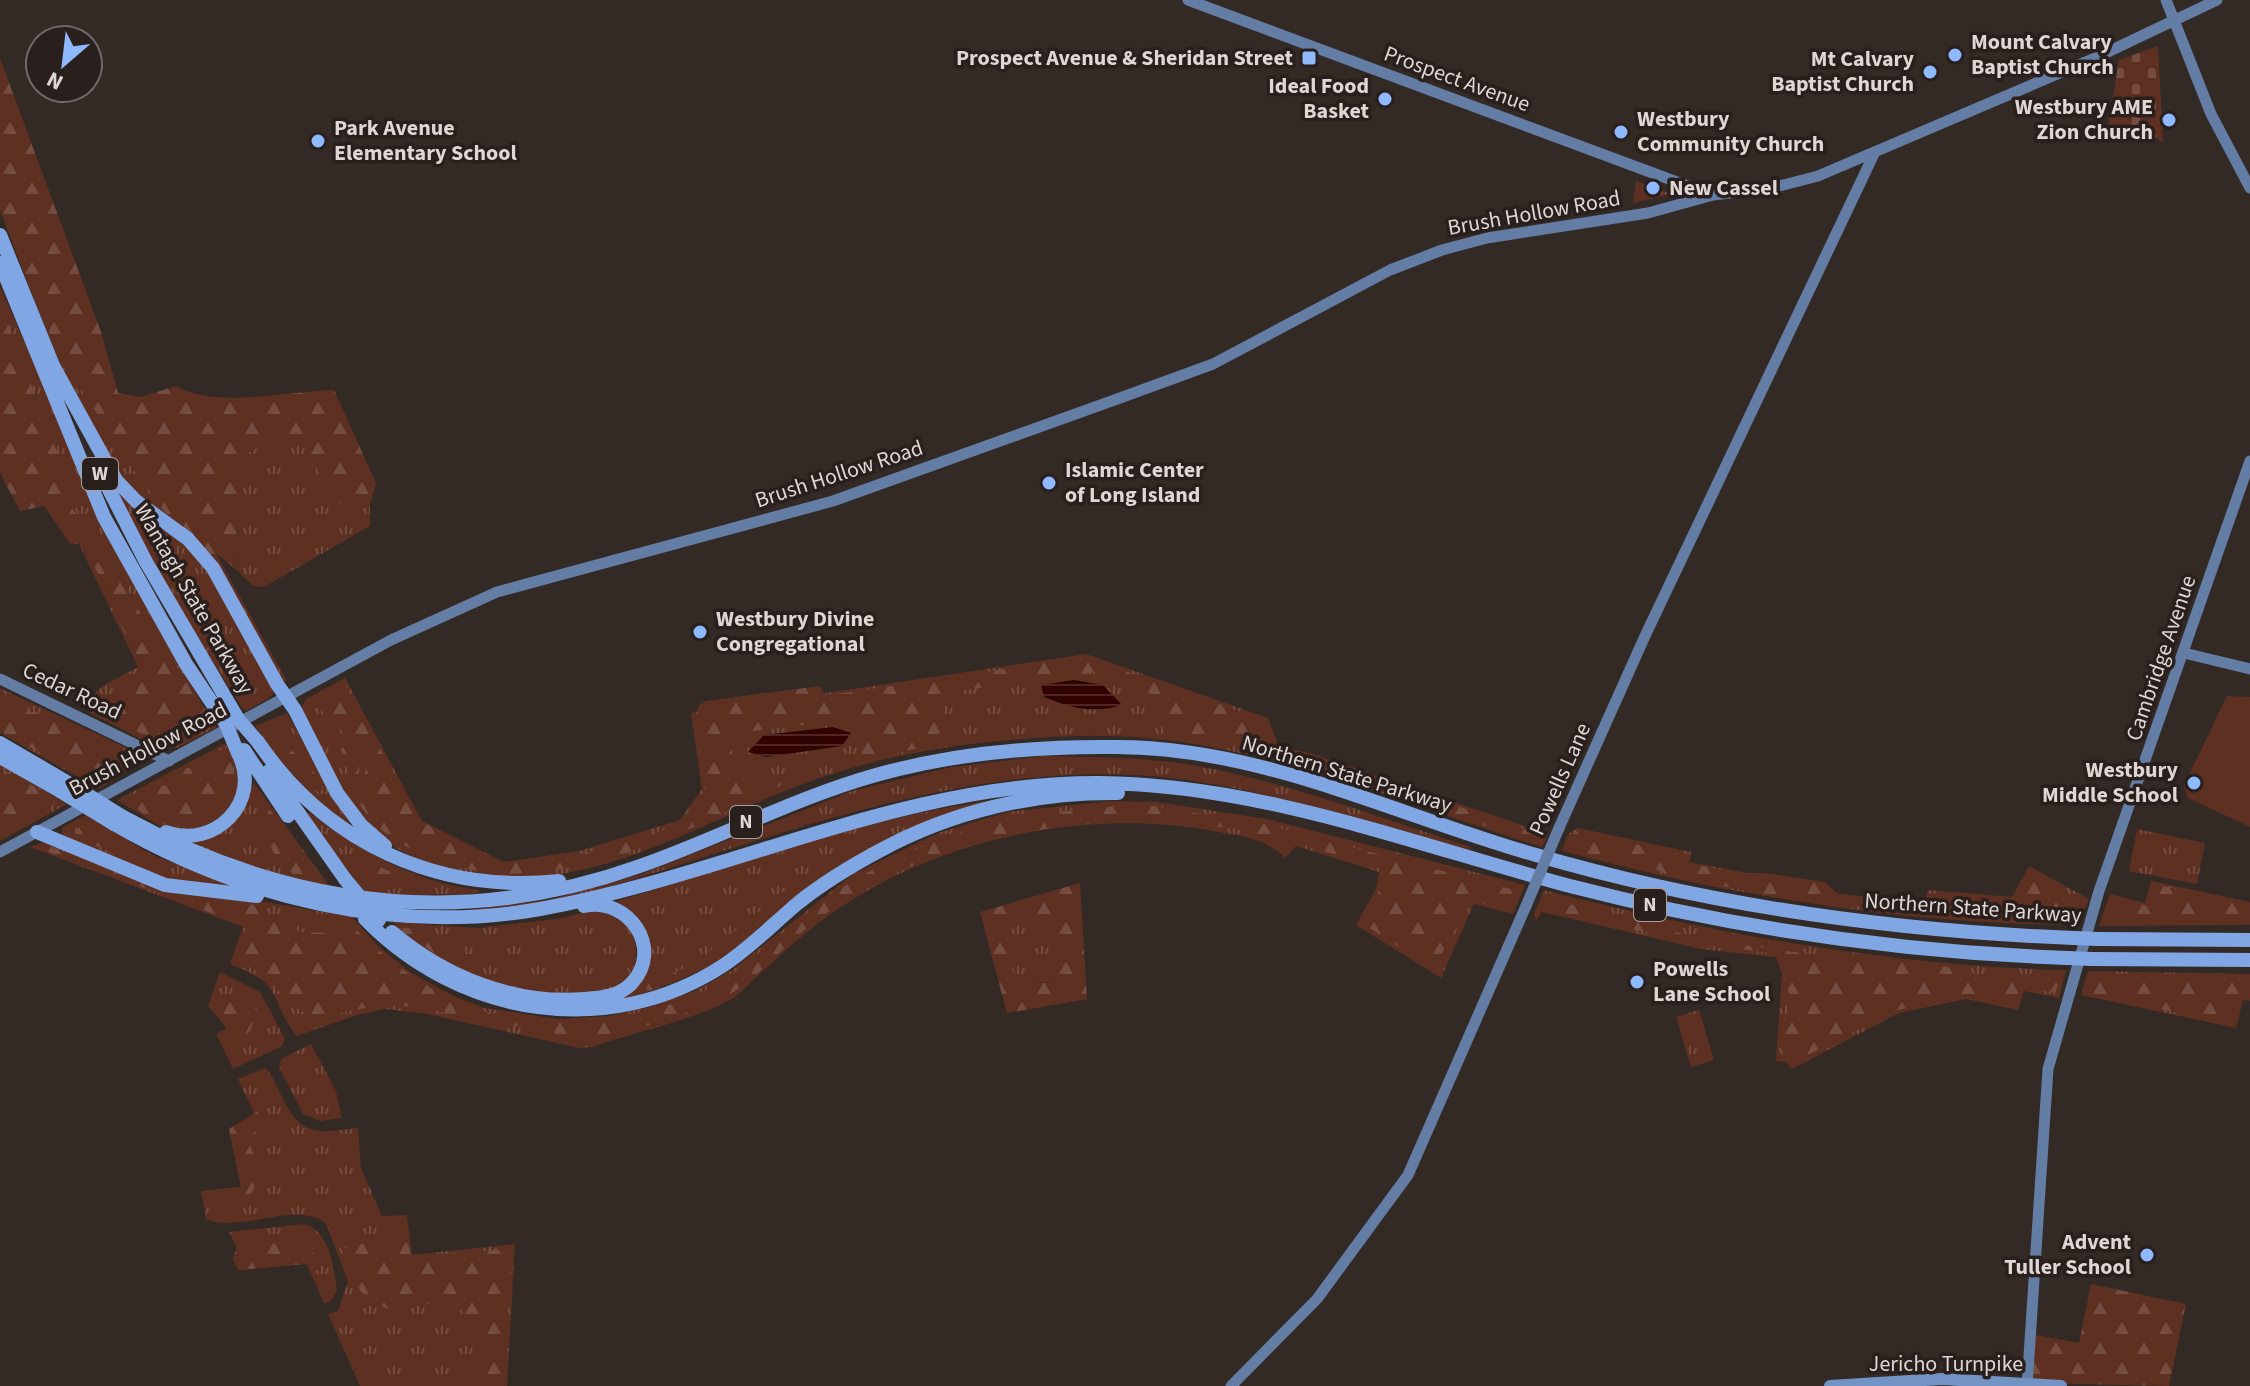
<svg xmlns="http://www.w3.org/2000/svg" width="2250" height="1386" viewBox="0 0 2250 1386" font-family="'Source Sans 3',sans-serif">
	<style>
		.grass { fill: url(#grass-tufts) }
		.forest { fill: url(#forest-firs); fill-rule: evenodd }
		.cemetery { fill: url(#cemetery-stones) }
		.garden { fill: #5e3021 }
		.water { fill: url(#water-rules) }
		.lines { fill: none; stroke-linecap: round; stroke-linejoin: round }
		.secondary { stroke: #647da4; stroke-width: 11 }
		.primary { stroke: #7393c5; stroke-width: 12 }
		.highway { stroke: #80a7e3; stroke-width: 14 }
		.secondary-bridge { stroke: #647da4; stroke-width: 11 }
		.highway-bridge { stroke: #80a7e3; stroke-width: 14 }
		.poi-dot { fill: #8eb9fc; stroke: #291f1c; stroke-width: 3 }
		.labels { text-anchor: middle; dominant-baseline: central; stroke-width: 7; stroke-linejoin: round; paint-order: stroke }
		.shield { fill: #291f1c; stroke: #a8a09d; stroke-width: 2 }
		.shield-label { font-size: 20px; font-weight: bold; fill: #ded7d4 }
		.poi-label { font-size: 22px; font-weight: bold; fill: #ded7d4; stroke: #291f1c; text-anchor: start }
		.street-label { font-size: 22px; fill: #ded7d4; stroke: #291f1c }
	</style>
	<defs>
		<pattern id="grass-tufts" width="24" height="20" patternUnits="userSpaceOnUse" patternTransform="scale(2)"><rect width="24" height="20" fill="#5e3021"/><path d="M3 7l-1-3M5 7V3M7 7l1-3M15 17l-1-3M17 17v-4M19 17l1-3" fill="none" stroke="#754d40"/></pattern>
		<pattern id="forest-firs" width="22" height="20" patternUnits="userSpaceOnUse" patternTransform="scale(2)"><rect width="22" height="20" fill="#5e3021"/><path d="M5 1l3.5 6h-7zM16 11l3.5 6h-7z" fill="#754d40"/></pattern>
		<pattern id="cemetery-stones" width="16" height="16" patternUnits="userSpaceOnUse" patternTransform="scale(2)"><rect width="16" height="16" fill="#5e3021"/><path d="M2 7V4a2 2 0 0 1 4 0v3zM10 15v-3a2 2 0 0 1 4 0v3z" fill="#754d40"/></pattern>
		<pattern id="water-rules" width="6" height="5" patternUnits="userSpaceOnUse" patternTransform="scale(2)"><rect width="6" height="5" fill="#310300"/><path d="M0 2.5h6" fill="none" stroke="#4e2724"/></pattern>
	</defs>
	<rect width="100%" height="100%" fill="#332925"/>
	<path class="grass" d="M1636,181L1672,194L1633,203Z
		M0,286L110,539L191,685L157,642L109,558L69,504L57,452L0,303Z
		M41,318L83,392L169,518C151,507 134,495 120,479C86,438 62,368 41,318Z
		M304,436L324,486L361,509L370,504V526L264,587L253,586L239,572L237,519L246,454L273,438Z
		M105,470L196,553L215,581L274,690L272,696L246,711L241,706L168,593Z
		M78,542L113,597L121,625L142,667L128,687L98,701L166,721L212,720L217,727L177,748H158L90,713C85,687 119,679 138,667Z
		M216,554L287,681H283L210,557Z
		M1086,654L1268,718L1279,747L1310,753L1548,834L1542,847C1394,801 1236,730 1079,736C982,739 889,751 798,786C689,827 581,900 460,871C435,865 411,859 390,844C342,813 328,756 301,709L306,699L345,678L422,821L504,862L579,851L680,820L702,789L691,713Z
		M0,688L135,752L136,765L99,789L0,733Z
		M287,713L330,791L352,821L347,825C311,797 281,764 255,726Z
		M226,743C237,759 248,794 232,811C223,820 209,826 198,833L160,826L117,800Z
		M1044,756C1097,757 1151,757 1203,767C1296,785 1384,819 1474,848C1461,853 1427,837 1412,833C1342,813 1272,794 1200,782C993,748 787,834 593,892L548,902L475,910L474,909L548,900L642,874L852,791L952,767Z
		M0,765L6,768L67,804L0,841Z
		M254,783L331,888L364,892L306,815L309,812C360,851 414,882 479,890V893C364,900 285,888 179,842C231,843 235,820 254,783Z
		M993,800C932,820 871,846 817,881C791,897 773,923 749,941C708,971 670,985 623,1000L617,997L648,944L617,901C740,864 865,818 993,800Z
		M1112,801L1157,802L1267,819L1525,885L1513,914L1474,904L1441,978L1356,925L1376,889L1379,872L1296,846L1285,858C1266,838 1240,836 1213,831C1093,809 956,835 852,900C819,920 790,946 762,972C751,981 742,993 730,1000C691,1021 635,1032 592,1047L579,1048L427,1014L385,1009L357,1015L297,1036C266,998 289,987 230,964L243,927L30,847L44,842L174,893L248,899L352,917L378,946L410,972L453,996L484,1008L558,1019L608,1016L650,1007L695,991L732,970L853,874L938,833L1007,812Z
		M85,815L151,854L239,889L173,884L61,836L63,827Z
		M1578,828L1691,852L1690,862L1742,872L1776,887L1924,903L1928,890L2012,897L2029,866L2089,899L2078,925C1904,924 1730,896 1562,851L1568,834Z
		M2137,829L2205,843L2197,884L2129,871Z
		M2151,881L2250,902V925L2099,926L2110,894L2145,903Z
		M1544,890C1715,934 1890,966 2066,970L2059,998L2024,991L2018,1010L1966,999L1899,1013L1792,1069L1786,1062L1776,1061L1783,958L1701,949L1542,912L1536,921L1534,914Z
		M594,910C629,916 646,942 631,976C624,981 614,991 605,993C539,1008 437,971 393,922L477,928L556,919Z
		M1032,918H1042C1063,938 1061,956 1052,981L1034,984L1014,974L1003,944L1014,926Z
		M2088,971L2250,974V1001L2243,1000L2236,1028L2081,995Z
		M220,972L260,992L285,1039L282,1046L233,1069L216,1034L227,1028L208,1006Z
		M1699,1010L1714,1060L1691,1067L1676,1017Z
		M311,1044L336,1091L342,1118L321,1121L303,1114L279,1067L281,1059Z
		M265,1068C273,1075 276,1086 281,1095C301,1137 315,1133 358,1128L361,1168L382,1216L407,1215L412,1255L515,1244L507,1386H360L328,1314L338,1311L348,1281L326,1224C300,1199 238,1234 206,1219L201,1191L241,1187L229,1129L255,1115L238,1079Z
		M304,1224C330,1231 334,1268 337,1291L330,1302L324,1303L307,1264L238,1270L233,1259L237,1247L229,1232Z"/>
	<path class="forest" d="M0,58L101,332L118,393L141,397L176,386C213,409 289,391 334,390L376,483L370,504L361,509L346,510L324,486L304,437L273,438L246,454L237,519L239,572L217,554L210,557L169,518L134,470L83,392L41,318L0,210Z
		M0,303L57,452L69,504L109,558L157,642L191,685L212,720L166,721L159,733L149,737L100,715L98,701L128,687L142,666L121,625L113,597L79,543L71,545L44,506L20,511L0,473Z
		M1085,657L1264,720L1274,747L1280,751L1327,761L1547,837L1543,845L1236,744L1164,735L1161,721L1163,702L1148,692L1097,672L956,691L945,698L939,736L934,744L869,760L862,756L859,727L844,720L746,732L732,746L733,766L750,777L784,780L780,786C676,837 542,906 426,856C397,843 378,832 360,805L367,760L364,756L360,759L359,774L349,776L341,749L347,743L342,731L319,708V698L345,685L420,821L503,864L579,855L680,825L701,803L706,788L695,717L699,705L706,701L820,686L825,696Z
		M0,697L25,711L40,713L79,730L110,755L128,764L101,785L0,731Z
		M276,741L307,761L323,789L319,792C300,784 278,761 270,742Z
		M229,746L235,756L233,794L225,808L194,826L157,824L128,802L133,795L178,781L186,769Z
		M0,771L16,776L50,797L54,801L53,808L0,823Z
		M1147,805L1268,825L1522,892L1512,907L1471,902L1433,969L1368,927L1367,919L1385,877L1378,868C1328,853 1278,835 1226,828C1082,808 925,836 808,927C783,947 762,973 735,991C708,1009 608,1040 575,1042L569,1036L409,1006L370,1007L315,1018L285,1002L273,980L242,963L240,952L246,928L243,925L38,848L49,846L162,891L255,905L278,923L302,932L325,933L347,925C361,931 372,945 384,955C416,980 449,1003 489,1013C558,1030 669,1019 728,977C774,944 813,902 863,875C953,825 1045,808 1147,805Z
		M263,808L271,811L329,885C286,883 270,854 259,815Z
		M85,825C100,826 126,841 133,854L127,860L75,836V830Z
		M1577,831H1590L1650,848L1671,849L1689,863L1740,874L1764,873L1825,882L1840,896L1926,905L1939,894L2011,900L2030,872H2036L2081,903L2072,919L2056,922L1960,918L1950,911L1766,895L1669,875L1642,863L1570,851L1567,845Z
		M350,854L398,875L400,882L396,888L375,893L342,863L343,856Z
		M1080,883L1087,999L1007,1013L980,912ZM1032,918H1042C1063,938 1061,956 1051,982L1034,984L1014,974L1004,944L1014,926Z
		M2158,885L2250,905V919L2110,922L2106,917L2112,897L2147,906L2153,886Z
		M790,886L793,889L788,895L719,959L650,991L646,989L648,984L694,964Z
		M1550,899L1702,939L1837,958L1934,964L1981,975L2054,977L2060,983L2053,992L2022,988L2011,1004L1965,994L1894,1011L1792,1063L1782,1049L1791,999L1775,954L1694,942L1546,911L1541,908Z
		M407,928L448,936L469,954V964L461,967L447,962L399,929Z
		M2101,977L2132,983L2250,981V995L2243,996L2235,1020L2226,1024L2091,993L2089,981Z
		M223,994L248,1000L257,1011L250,1031L236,1042L221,1038L219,1033L227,1028L220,1020L223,1011L219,997Z
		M258,1111L265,1124L248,1137C255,1164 266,1177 246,1200L235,1201L211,1190L241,1187L229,1129Z
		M384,1235L401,1238L407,1235L411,1257L511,1249L504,1386H486C481,1371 484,1357 481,1342C469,1293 428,1302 389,1310L361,1292L343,1252L347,1246L374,1242Z
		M256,1241C279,1247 316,1236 320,1269L313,1273L306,1264L238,1270L233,1259L237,1247Z
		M2091,1284L2186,1304L2169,1386L2028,1383L2031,1334L2079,1343Z"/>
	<path class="cemetery" d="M2158,46L2163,142L2137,128L2107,133L2119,60Z"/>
	<path class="garden" d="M2227,696L2250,697V827L2188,798L2184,785Z"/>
	<path class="water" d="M1074,680L1103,685L1122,705C1095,714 1070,708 1044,697L1041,685Z
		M833,727L851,733L842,746L766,757L748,752L764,735Z"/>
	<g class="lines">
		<path class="secondary" d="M1188,0L1712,195
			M2166,0L2211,114L2250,188
			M2184,653L2250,669
			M0,679L169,761
			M1559,828L1645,636L1874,154
			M0,852L391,640L497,592L833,501L1120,398L1213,364L1390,270L1442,250L1487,238L1648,213L1713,195L1772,188L1818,176L2095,58L2217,0
			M1231,1386L1317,1299L1408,1175L1526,906
			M2027,1386L2048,1069L2099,891L2250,461"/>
		<path class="primary" d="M1830,1386L1942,1379L2061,1386"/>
		<path class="highway" d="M0,235L54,368
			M0,263L104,517L186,664L226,724
			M51,362L116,480L136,501L188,539L213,568L277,684L295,710L337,793L361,825L385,846
			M96,464L146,562L238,719
			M258,742C327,843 437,894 559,881
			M0,743L70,784
			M244,750L288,816
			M0,757L60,791
			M269,771L345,879
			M123,817C288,907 461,930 640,866C720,838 794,798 876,775C954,753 1035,746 1116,747C1262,747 1398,816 1536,855C1711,906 1892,931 2074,938
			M114,824C242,898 393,935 540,909C729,875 903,782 1099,783C1260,784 1416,845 1570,886C1733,928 1899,952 2067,958
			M37,832L165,885L257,896
			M166,832C215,850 263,801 238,753
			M365,919C459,1016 608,1041 724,965C751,947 773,924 798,903C823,883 851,866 879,851C952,811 1035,792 1118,793
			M392,932C445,977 514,1005 585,999C602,998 619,996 631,984C665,949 628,896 584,906
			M2097,939L2250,940
			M2092,959L2250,960"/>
		<path class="secondary-bridge" d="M1526,906L1559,828"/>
		<path class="highway-bridge" d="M238,719L258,742
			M226,724L238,753
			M70,784L123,817
			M60,791L114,824
			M345,879L379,920
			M2074,938L2097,939
			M2067,958L2092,959"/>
	</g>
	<g class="poi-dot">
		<circle cx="1955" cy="55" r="8"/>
		<rect x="1301" y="50" width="16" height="16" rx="4"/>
		<circle cx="1930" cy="72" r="8"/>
		<circle cx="1385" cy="99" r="8"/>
		<circle cx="2169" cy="120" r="8"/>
		<circle cx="1621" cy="132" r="8"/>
		<circle cx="318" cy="141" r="8"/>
		<circle cx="1653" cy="188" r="8"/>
		<circle cx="1049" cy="483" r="8"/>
		<circle cx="700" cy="632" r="8"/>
		<circle cx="2194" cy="783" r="8"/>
		<circle cx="1637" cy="982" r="8"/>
		<circle cx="2147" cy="1255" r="8"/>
	</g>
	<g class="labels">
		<g class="shield">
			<rect x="82" y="458" width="36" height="32" rx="6"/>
			<rect x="730" y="806" width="32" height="32" rx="6"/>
			<rect x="1634" y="889" width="32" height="32" rx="6"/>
		</g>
		<g class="shield-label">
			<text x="100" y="474">W</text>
			<text x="746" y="822">N</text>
			<text x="1650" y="905">N</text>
		</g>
		<g class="poi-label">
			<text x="1971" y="42">Mount Calvary<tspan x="1971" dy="25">Baptist Church</tspan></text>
			<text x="1293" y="58" text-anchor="end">Prospect Avenue &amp; Sheridan Street</text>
			<text x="1914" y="59" text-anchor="end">Mt Calvary<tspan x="1914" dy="25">Baptist Church</tspan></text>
			<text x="1369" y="86" text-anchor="end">Ideal Food<tspan x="1369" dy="25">Basket</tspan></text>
			<text x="2153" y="107" text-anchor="end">Westbury AME<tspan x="2153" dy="25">Zion Church</tspan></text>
			<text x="1637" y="119">Westbury<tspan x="1637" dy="25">Community Church</tspan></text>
			<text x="334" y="128">Park Avenue<tspan x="334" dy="25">Elementary School</tspan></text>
			<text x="1669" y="188">New Cassel</text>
			<text x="1065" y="470">Islamic Center<tspan x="1065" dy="25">of Long Island</tspan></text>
			<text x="716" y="619">Westbury Divine<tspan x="716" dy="25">Congregational</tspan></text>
			<text x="2178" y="770" text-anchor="end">Westbury<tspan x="2178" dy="25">Middle School</tspan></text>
			<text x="1653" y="969">Powells<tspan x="1653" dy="25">Lane School</tspan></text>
			<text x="2131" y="1242" text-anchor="end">Advent<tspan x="2131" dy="25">Tuller School</tspan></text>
		</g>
		<g class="street-label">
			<text transform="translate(1457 79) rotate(20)">Prospect Avenue</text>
			<text transform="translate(1534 213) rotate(-10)">Brush Hollow Road</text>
			<text transform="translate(839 474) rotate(-18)">Brush Hollow Road</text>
			<text transform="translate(194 599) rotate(60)">Wantagh State Parkway</text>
			<text transform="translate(2161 658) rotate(-71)">Cambridge Avenue</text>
			<text transform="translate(72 691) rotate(25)">Cedar Road</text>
			<text transform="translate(148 749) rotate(-28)">Brush Hollow Road</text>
			<text transform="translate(1347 774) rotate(17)">Northern State Parkway</text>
			<text transform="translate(1560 779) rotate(-66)">Powells Lane</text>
			<text transform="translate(1973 908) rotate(4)">Northern State Parkway</text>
			<text x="1946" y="1364">Jericho Turnpike</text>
		</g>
	</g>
	<g transform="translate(64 64) rotate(208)"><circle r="38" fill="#291f1c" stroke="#716966" stroke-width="2"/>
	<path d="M0-6L14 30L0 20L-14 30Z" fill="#8eb9fc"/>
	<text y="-12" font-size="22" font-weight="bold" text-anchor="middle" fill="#ded7d4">N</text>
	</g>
</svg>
